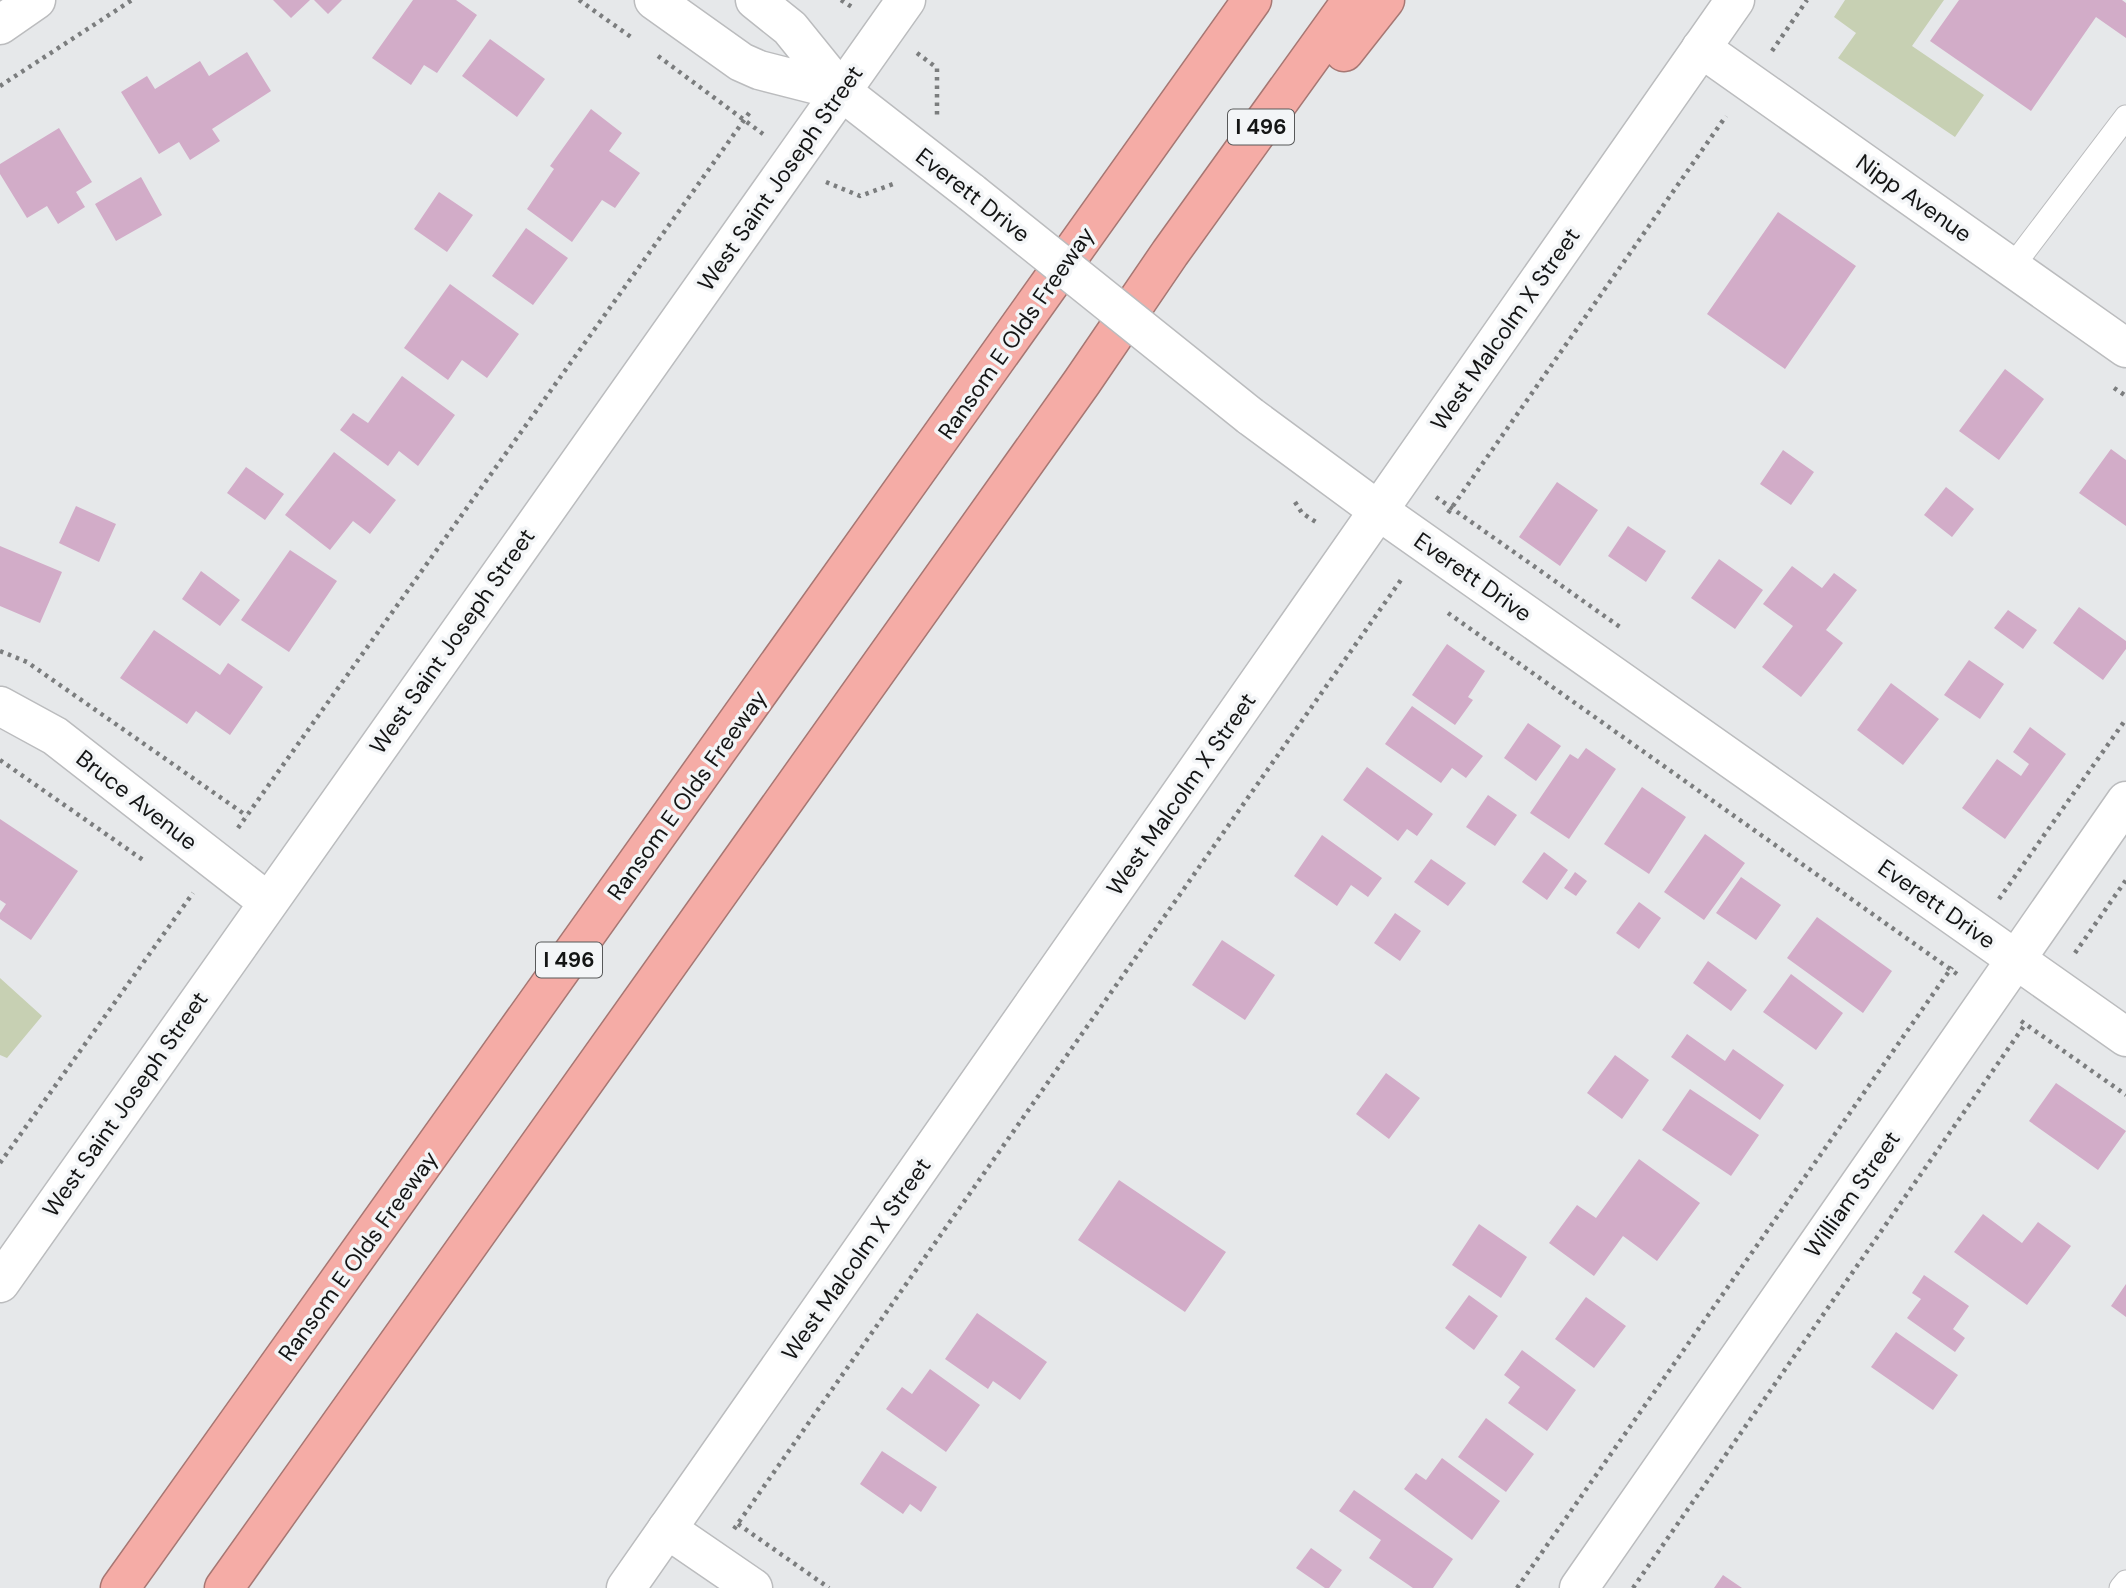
<svg xmlns="http://www.w3.org/2000/svg" width="2126" height="1588" viewBox="0 0 2126 1588" font-family="'DM Sans',sans-serif">
	<style>
		.green { fill: #c7d0b3 }
		.building { fill: #d2acc8 }
		.lines { fill: none; stroke-linecap: round; stroke-linejoin: round }
		.service-casing { stroke: #bbbcbe; stroke-width: 25 }
		.minor-casing { stroke: #bbbcbe; stroke-width: 41 }
		.tertiary-casing { stroke: #bbbcbe; stroke-width: 41 }
		.secondary-casing { stroke: #bbbcbe; stroke-width: 41 }
		.motorway-casing { stroke: #a67773; stroke-width: 41 }
		.path { stroke: #7b7d7e; stroke-width: 4.5; stroke-dasharray: 3.5 5; stroke-linecap: butt }
		.service { stroke: #fff; stroke-width: 23 }
		.minor { stroke: #fff; stroke-width: 38 }
		.tertiary { stroke: #fff; stroke-width: 38 }
		.secondary { stroke: #fff; stroke-width: 38 }
		.motorway { stroke: #f5aca6; stroke-width: 38 }
		.minor-bridge-casing { stroke: #bbbcbe; stroke-width: 41; stroke-linecap: butt }
		.minor-bridge { stroke: #fff; stroke-width: 38 }
		.labels { text-anchor: middle; dominant-baseline: central; stroke-width: 7; stroke-linejoin: round; paint-order: stroke }
		.shield { fill: #f3f5f7; stroke: #575859; stroke-width: 2 }
		.shield-label { font-size: 21px; font-weight: bold; fill: #141515 }
		.street-label { font-size: 23px; fill: #141515; stroke: #f3f5f7 }
	</style>
	<rect width="100%" height="100%" fill="#e6e8ea"/>
	<path class="green" d="M1845,0H1944L1912,46L1984,95L1955,137L1838,58L1856,33L1834,17Z
		M0,978L42,1016L7,1058L0,1055Z"/>
	<path class="building" d="M273,0H310L291,18Z
		M314,0H342L328,14Z
		M413,0H456L477,15L437,73L424,65L411,85L372,58Z
		M1959,0H2122L2126,3V38L2096,17L2031,111L1930,41Z
		M490,39L545,79L517,117L462,76Z
		M247,52L271,91L212,129L220,141L190,160L179,142L159,154L121,92L147,76L155,89L200,61L209,76Z
		M591,109L622,133L609,151L640,173L615,208L602,200L572,242L527,209L554,169L550,166Z
		M59,128L92,182L76,192L85,207L58,224L47,206L27,218L0,174V164Z
		M141,177L162,215L116,241L95,204Z
		M439,192L473,215L447,252L414,229Z
		M1778,212L1856,266L1785,369L1707,314Z
		M526,228L568,258L533,305L492,276Z
		M450,284L519,334L487,378L462,360L448,380L404,348Z
		M2005,369L2044,399L1999,460L1959,431Z
		M402,376L455,415L418,466L399,451L388,466L340,430L353,413L368,423Z
		M2111,449L2126,460V526L2079,493Z
		M1783,450L1814,472L1791,505L1760,484Z
		M334,452L396,500L370,534L353,521L330,550L285,515Z
		M246,467L284,494L265,520L227,493Z
		M1557,482L1598,510L1560,566L1519,537Z
		M1946,487L1974,509L1952,537L1924,515Z
		M76,506L116,524L99,562L59,543Z
		M1628,526L1666,551L1646,582L1608,556Z
		M0,546L62,572L40,623L0,606Z
		M290,550L337,581L289,652L241,620Z
		M1719,559L1763,590L1735,629L1691,598Z
		M1792,566L1822,588L1834,573L1857,590L1826,630L1843,643L1801,697L1762,667L1793,626L1763,604Z
		M201,571L240,600L220,626L182,599Z
		M2079,607L2126,641V649L2103,680L2053,643Z
		M2008,610L2037,630L2023,649L1994,628Z
		M154,630L220,675L228,663L263,687L230,735L196,711L187,724L120,678Z
		M1447,644L1485,671L1468,697L1473,700L1455,725L1412,695Z
		M1969,660L2004,684L1980,719L1944,695Z
		M1891,683L1939,719L1903,765L1857,730Z
		M1412,706L1483,756L1466,778L1452,768L1441,783L1385,744Z
		M1528,723L1561,746L1536,781L1504,758Z
		M2030,727L2066,754L2005,839L1962,808L1997,759L2021,776L2029,764L2013,752Z
		M1586,748L1616,769L1569,839L1530,813L1570,754L1578,759Z
		M1367,767L1433,814L1417,836L1407,829L1398,841L1343,800Z
		M1642,787L1686,817L1649,874L1604,844Z
		M1488,795L1517,815L1495,846L1466,827Z
		M0,819L78,871L31,940L0,919V913L6,904L0,900Z
		M1705,834L1745,863L1704,920L1664,892Z
		M1322,835L1382,878L1368,897L1351,885L1337,906L1294,876Z
		M1544,852L1568,870L1547,900L1522,882Z
		M1431,859L1466,883L1448,906L1414,882Z
		M1575,872L1587,881L1576,896L1564,888Z
		M1741,877L1781,905L1756,940L1716,913Z
		M1639,902L1661,918L1639,949L1616,933Z
		M1395,913L1421,931L1400,961L1374,943Z
		M1817,917L1892,971L1863,1013L1787,958Z
		M1222,940L1275,975L1245,1020L1192,985Z
		M1708,961L1747,990L1731,1011L1693,983Z
		M1791,974L1843,1013L1816,1050L1763,1012Z
		M1687,1034L1725,1061L1733,1049L1784,1085L1760,1120L1671,1057Z
		M1615,1055L1649,1080L1622,1119L1587,1093Z
		M1386,1073L1420,1098L1389,1139L1356,1114Z
		M2056,1083L2126,1131L2098,1170L2029,1121Z
		M1690,1089L1759,1135L1731,1176L1662,1130Z
		M1639,1159L1700,1203L1657,1261L1623,1236L1594,1276L1549,1243L1577,1205L1596,1218Z
		M1119,1180L1226,1252L1185,1312L1078,1240Z
		M1983,1214L2022,1243L2038,1222L2071,1246L2027,1305L1954,1252Z
		M1479,1224L1527,1257L1501,1298L1452,1265Z
		M1924,1275L1969,1306L1953,1329L1965,1338L1955,1352L1907,1318L1921,1299L1912,1293Z
		M2126,1284V1317L2111,1306Z
		M1469,1295L1498,1316L1474,1350L1445,1328Z
		M1586,1297L1626,1326L1594,1368L1555,1339Z
		M977,1313L1047,1362L1020,1400L993,1381L988,1389L945,1359Z
		M1896,1332L1958,1375L1933,1410L1871,1367Z
		M1522,1350L1576,1390L1547,1431L1508,1403L1520,1387L1504,1375Z
		M930,1369L980,1405L946,1452L886,1409L902,1387L912,1394Z
		M1486,1418L1534,1454L1506,1492L1458,1457Z
		M882,1451L937,1487L921,1512L910,1504L903,1514L860,1484Z
		M1442,1458L1500,1501L1472,1540L1404,1489L1416,1473L1426,1480Z
		M1354,1490L1453,1559L1433,1588H1413L1369,1558L1381,1540L1339,1511Z
		M1311,1548L1342,1570L1329,1588H1325L1296,1568Z
		M1723,1575L1742,1588H1714Z"/>
	<g class="lines">
		<g class="service-casing">
			<path id="service" d="M2012,267L2126,117
				M2121,1588L2126,1582"/>
		</g>
		<g class="minor-casing">
			<path id="minor" d="M654,0L741,62L759,70L841,91
				M755,0L790,28L841,91L972,193
				M0,25L36,0
				M1701,48L2126,348
				M1250,416L1379,511L2126,1037
				M0,706L55,736L268,902
				M667,1529L753,1588
				M1579,1588L2126,801"/>
		</g>
		<g class="tertiary-casing">
			<path id="tertiary" d="M626,1588L1735,0"/>
		</g>
		<g class="secondary-casing">
			<path id="secondary" d="M0,1283L906,0"/>
		</g>
		<g class="motorway-casing">
			<path id="motorway" d="M1344,52L1385,0
				M120,1588L1252,0
				M224,1588L1082,382L1170,253L1352,0"/>
		</g>
		<path class="path" d="M579,0L631,37
			M841,0L852,7
			M1772,51L1807,0
			M917,53L937,68V115
			M658,56L763,134
			M0,86L132,0
			M826,182L860,196L896,183
			M2114,388L2126,396
			M1436,497L1620,627
			M1295,502L1302,513L1319,524
			M1448,513L1726,116
			M1448,613L1957,974
			M0,651L27,662L247,816
			M0,760L143,860
			M238,828L752,109
			M1999,899L2126,719
			M2075,953L2126,880
			M2021,1021L2126,1095
			M0,1163L193,893
			M738,1524L829,1588
			M734,1529L1403,577
			M1517,1588L1952,967
			M1633,1588L2026,1023"/>
		<use href="#service" class="service"/>
		<use href="#minor" class="minor"/>
		<use href="#tertiary" class="tertiary"/>
		<use href="#secondary" class="secondary"/>
		<use href="#motorway" class="motorway"/>
		<g class="minor-bridge-casing">
			<path id="minor-bridge" d="M972,193L1250,416"/>
		</g>
		<use href="#minor-bridge" class="minor-bridge"/>
	</g>
	<g class="labels">
		<g class="shield">
			<rect x="1228" y="109.5" width="66" height="35" rx="5"/>
			<rect x="536" y="942.5" width="66" height="35" rx="5"/>
		</g>
		<g class="shield-label">
			<text x="1261" y="127">I 496</text>
			<text x="569" y="960">I 496</text>
		</g>
		<g class="street-label">
			<text transform="translate(780 178) rotate(-55)">West Saint Joseph Street</text>
			<text transform="translate(973 195) rotate(38)">Everett Drive</text>
			<text transform="translate(1914 198) rotate(35)">Nipp Avenue</text>
			<text transform="translate(1505 329) rotate(-55)">West Malcolm X Street</text>
			<text transform="translate(1016 333) rotate(-55)">Ransom E Olds Freeway</text>
			<text transform="translate(1473 577) rotate(35)">Everett Drive</text>
			<text transform="translate(452 641) rotate(-55)">West Saint Joseph Street</text>
			<text transform="translate(1181 794) rotate(-55)">West Malcolm X Street</text>
			<text transform="translate(687 795) rotate(-54)">Ransom E Olds Freeway</text>
			<text transform="translate(137 800) rotate(38)">Bruce Avenue</text>
			<text transform="translate(1937 904) rotate(35)">Everett Drive</text>
			<text transform="translate(125 1104) rotate(-55)">West Saint Joseph Street</text>
			<text transform="translate(1852 1194) rotate(-55)">William Street</text>
			<text transform="translate(358 1256) rotate(-54)">Ransom E Olds Freeway</text>
			<text transform="translate(856 1259) rotate(-55)">West Malcolm X Street</text>
		</g>
	</g>
</svg>
